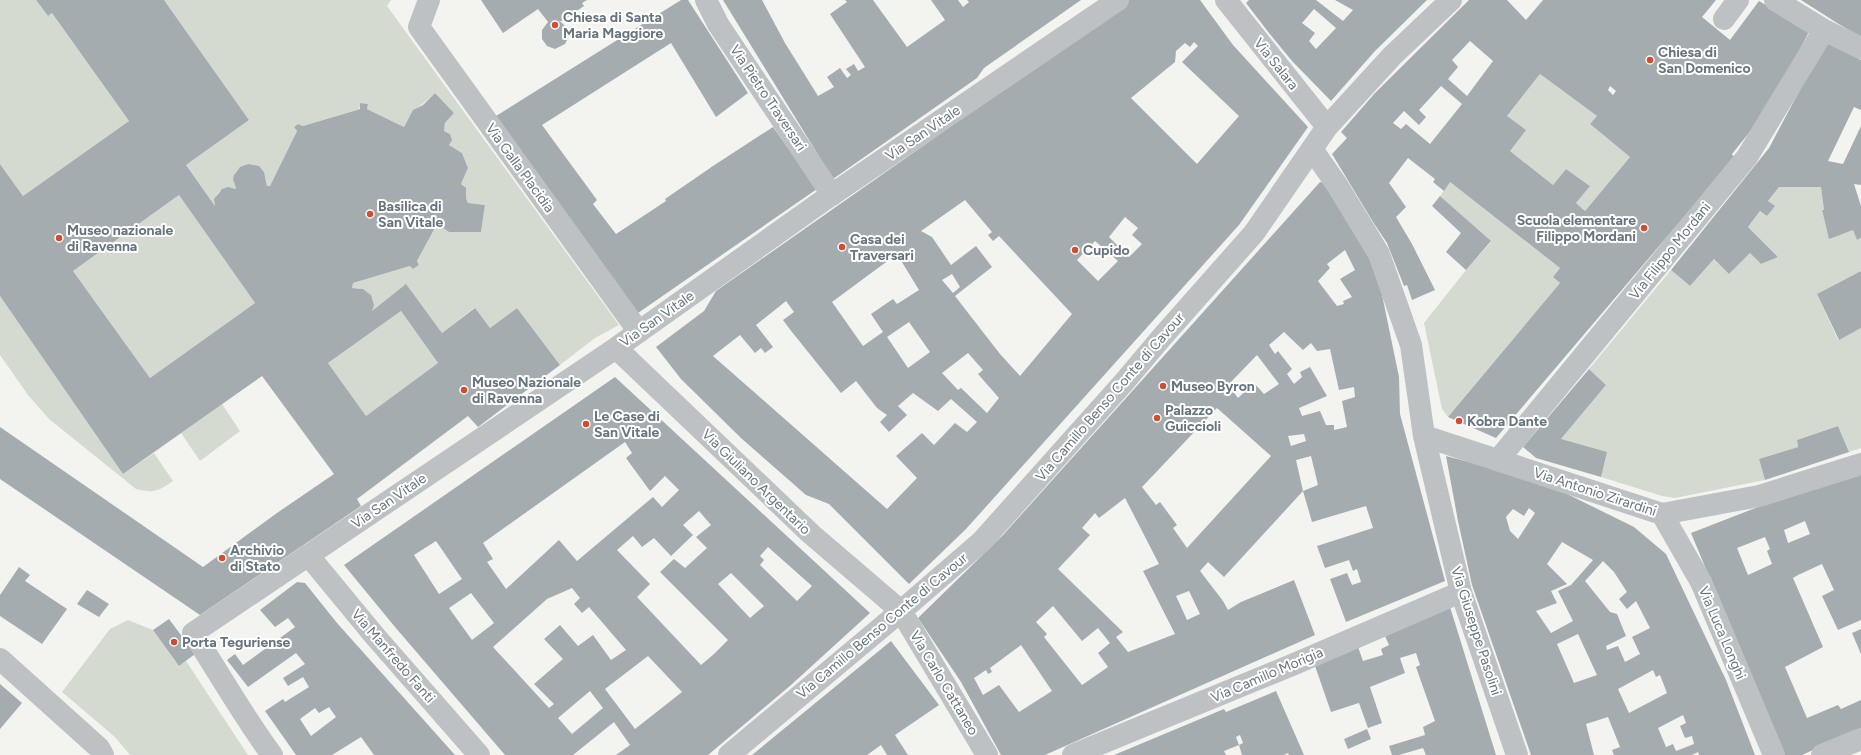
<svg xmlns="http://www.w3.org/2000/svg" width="1861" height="755" viewBox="0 0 1861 755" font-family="Figtree,sans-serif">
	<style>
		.green { fill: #d5dad1 }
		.building { fill: #a5acb0; fill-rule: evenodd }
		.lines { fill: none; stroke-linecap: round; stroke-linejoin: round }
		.minor { stroke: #bdc1c4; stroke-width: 22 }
		.poi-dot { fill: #d14e33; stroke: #fff; stroke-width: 1.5 }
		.labels { text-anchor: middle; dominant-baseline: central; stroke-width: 4; stroke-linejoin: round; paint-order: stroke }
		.poi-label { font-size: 14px; font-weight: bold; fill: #65747e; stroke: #fff; text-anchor: start }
		.street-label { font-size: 14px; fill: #65747e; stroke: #fff }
	</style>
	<rect width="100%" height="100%" fill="#f3f3f0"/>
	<path class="green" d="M0,0H36L48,16L52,13L129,121L23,196L0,164Z
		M164,0H391L387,6L619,325L595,338L560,365L517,308L490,328L474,308L442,333L406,285L372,311C376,297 367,287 352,288L353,283L410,266L413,269L419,265L417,261L437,224L449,232H481L485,205L468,203L466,198V189L461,184L468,168L462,153L449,145L450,134L444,131L445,123L454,113L435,93C421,107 413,107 404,127L367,109L368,104L361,103L359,109L303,126L298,124L294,127L297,131L270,186H267C264,151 225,163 236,189C222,185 214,192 215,206L186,165L249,120Z
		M1540,74L1597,116L1590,124L1630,157L1585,211L1576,203L1589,185L1566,169L1553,185L1510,151L1507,116Z
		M1450,182L1560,268L1553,277L1560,283L1448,417L1442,409L1424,323L1466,270L1491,242L1440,196Z
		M1779,187H1821L1824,210H1822L1829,238L1853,230L1857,240L1861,238V271L1817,294L1838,340L1861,328V448L1849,452L1838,426L1797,440L1798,447L1759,459L1765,480L1675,498L1662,496L1601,477L1561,439L1606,385L1589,369L1671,270L1690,286L1714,259L1729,274L1750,253L1761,264L1778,257L1748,227L1760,211L1767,216L1774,206L1768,201Z
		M179,195L255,303L150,378L73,271Z
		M0,296L123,474L154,453L173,481C157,492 154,493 136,489L49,419L28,395L0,355Z
		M401,311L438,363L366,416L328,363Z
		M222,404L240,431L200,461L181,433Z
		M128,620L153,630L179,666L186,661L248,755H130L115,737L62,692L110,629Z"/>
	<path class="building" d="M36,0H164L249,120L186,165L215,206L214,199L222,189L228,187L236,189L233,179L234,175L240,167L245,165L249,164L259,166L264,172L267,186H270L297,131L294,127L298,124L303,126L360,109V103L368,104L367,109L404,127L413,110L423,105L435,93L454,113L445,123L444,131L450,134L452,140L449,145L462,153L468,168L461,184L466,188V198L468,203L485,205L481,232H449L437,224L417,261L419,265L413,269L410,266L353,283L352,288L363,289L371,295L374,305L372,311L406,284L442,333L475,308L490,328L517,308L560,365L478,427L468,416L357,499L361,506L200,615L0,479V427L203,567L277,513L334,474L262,376L123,474L0,296V164L23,196L129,121L52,13L48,16ZM179,195L255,303L150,378L73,271ZM401,311L438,363L366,416L328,363Z
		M481,0H587L582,3L584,6L562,21H558L561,22L567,28L569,36L565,44L555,49L547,46L542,39V30L548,22L538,9L503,33Z
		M681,0H688L748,93L716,117L671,43L542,125L597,200L593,204L616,234L666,201L665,199L713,166L773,127L817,189L638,313L496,116Z
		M723,0H762L785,43L818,96L834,87L827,77L840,68L847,78L851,75L846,69L854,64L858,71L865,67L830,14L847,2L845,0H873L907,47L945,20L931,0H958L963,7L969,2L967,0H1081L984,68L977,78L833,179Z
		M1124,0H1200L1233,45L1308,127L1239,225L966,529L909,584L829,504L806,495L741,438L681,379L656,347L704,311L716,291L930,141ZM1194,42L1198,46L1182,62L1239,116L1197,164L1131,98L1175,62L1176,51L1185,43L1190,47ZM965,200L992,232L988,235L993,241L999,236L1072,314L1020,376L1000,354L955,296L992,267L976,246L951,265L932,237L921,231ZM1125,217L1138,228L1132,235L1142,244L1129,257L1109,237ZM1095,241L1118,261L1098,281L1077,260ZM897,254L919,290L897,304L893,299L871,314L883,332L863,346L832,302ZM952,274L960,287L953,293L942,280ZM786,301L794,312L783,320L792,332L841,393L856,381L877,408L887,415L880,422L889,432L907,415L898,406L913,393L938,411L951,399L977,422L967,432L955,423L934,445L922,433L896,456L917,478L887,509L713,356L740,335L755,353L761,348L765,353L773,347L756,325ZM909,322L930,352L908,368L887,337ZM968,353L983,370L978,374L999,398L987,413L961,388L958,390L942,373Z
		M1249,0H1316L1343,21L1353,10L1335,0H1427L1375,51L1331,101L1292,61L1269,33L1246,3ZM1314,9L1336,28L1316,49L1309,41L1315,33L1302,23Z
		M1469,0H1507L1526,20L1543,0H1716L1702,17L1730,40L1759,1L1810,30L1776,96L1760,119L1732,154L1734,158L1496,438L1448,417L1560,283L1553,277L1560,268L1450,182L1444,191L1433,182L1435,179L1408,158L1389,183L1406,207L1396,217L1412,244L1435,290L1412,300L1407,285L1404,286L1387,243L1373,222L1332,154L1347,138L1341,132L1375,93ZM1470,41L1493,61L1467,96L1448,79L1458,67L1452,60ZM1540,74L1597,116L1590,124L1630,157L1585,211L1576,203L1590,186L1566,169L1553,185L1510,151L1526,130L1507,116ZM1441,86L1462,104L1430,144L1406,124L1401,129L1393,123L1404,111L1419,125L1426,117L1419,110ZM1610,86L1616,91L1613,95L1608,90Z
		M1801,0H1861V37L1837,23Z
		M1826,41L1861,60V110L1854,107L1828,161L1843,164L1861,126V185L1854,184L1861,206V238L1857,240L1853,230L1829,239L1822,210H1824L1821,187H1779L1768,201L1775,206L1767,216L1760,211L1748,227L1778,257L1761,264L1750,253L1729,274L1714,259L1690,286L1671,270L1769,148Z
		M1320,182L1325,183L1361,237L1380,285L1399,377L1400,414L1445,581L1346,622L1330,579L1347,573L1352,585L1361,582L1357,569L1353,571L1349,560L1325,568L1317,546L1373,528L1366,506L1312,522L1303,491L1318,485L1311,456L1296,460L1303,491L1224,577L1208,562L1200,571L1223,601L1228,610L1241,602L1294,580L1315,635L1045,755H1001L961,682L918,618L1003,535ZM1345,250L1355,270L1340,279L1352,297L1343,301L1344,304L1337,306L1318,281L1330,268L1327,264ZM1284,332L1303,350L1311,343L1317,351L1330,349L1339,390L1354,387L1355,397L1342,401L1347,427L1334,430V425H1326L1320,411L1302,416L1299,408L1327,396L1310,367L1300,372L1302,377L1294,384L1287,374L1292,369L1278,351L1275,354L1269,345ZM1257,355L1279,384L1264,394L1254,383L1238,398L1228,385ZM1217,408L1271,456L1187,548L1173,528L1177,525L1160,502L1156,505L1142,487ZM1304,434L1306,441L1291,446L1288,436ZM1125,498L1159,564L1143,571L1175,634L1128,652L1116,637L1123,632L1058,569L1090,535L1082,528L1095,513L1099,518ZM1189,591L1200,614L1187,620L1176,596ZM1053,606L1082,641L1098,628L1110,643L1098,653L1108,667L1082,685L1044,637L1047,634L1036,622ZM1021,645L1052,691L1019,712L999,685L983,695L974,678L986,670L988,674L992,672L990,668Z
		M1440,196L1491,241L1466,270L1446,252L1461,233L1432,206Z
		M1861,271V328L1839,340L1817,294Z
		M1589,369L1606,385L1561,439L1607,452L1601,477L1536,458L1523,447Z
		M615,377L870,613L791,685L708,755H616L630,745L614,722L573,755H505L395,627L344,565ZM625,442L632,453L626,458L650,491L665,476L679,490L662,507L653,497L577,561L559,540L506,589L487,562L493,559L483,543ZM699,511L711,525L696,537L707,548L685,568L674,559L660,572L728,640L714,654L701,665L637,597L650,584L617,550L633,536L642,547L654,538L671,556L693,535L683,525ZM436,541L462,579L439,594L414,555ZM768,547L812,586L797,601L760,565L764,560L760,556ZM731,573L764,606L750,618L718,584ZM572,588L580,598L574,604L582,613L589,607L626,650L611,660L593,635L578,646L560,625L544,639L563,659L534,684L554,704L549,708L493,647L547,599ZM471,593L494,623L472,640L449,608ZM648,656L682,692L635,729L605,689ZM590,691L603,708L572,734L558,718Z
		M1838,426L1849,452L1765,480L1759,459L1798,447L1797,440Z
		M1446,456L1496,469L1563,492L1634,527L1666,554L1726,680L1755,755H1699L1698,752L1692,755H1614L1612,750L1620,747L1608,717L1586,724L1594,755H1531L1472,585L1458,521ZM1529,508L1535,513L1518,539L1510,531L1506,517L1513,509L1524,516ZM1562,542L1593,560L1571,585L1558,591L1573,621L1551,633L1536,611L1557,603L1551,591L1567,584L1547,564ZM1603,561L1614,572L1627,592L1619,599L1627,609L1636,601L1650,628L1632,637L1640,654L1625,662L1618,646L1607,650L1606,646L1626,636L1617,614L1610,612L1585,581ZM1578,634L1597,675L1574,683L1557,644ZM1653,670L1656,677L1660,675L1667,693L1629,713L1618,689ZM1683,715L1686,723L1680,726L1685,738L1692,736L1694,744L1676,751L1673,744L1666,747L1658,728Z
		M1861,467V620L1838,630L1822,596L1834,590L1822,564L1798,575L1793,578L1823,647L1785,667L1807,718L1838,705L1841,709L1861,700V728L1802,755H1783L1691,533ZM1805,521L1810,534L1788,543L1784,530ZM1765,537L1770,549L1767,551L1772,564L1748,575L1737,548Z
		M19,567L30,575L25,581L67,609L42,644L0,616V595Z
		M297,582L305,583L337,623L455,755H374L361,737L332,755H296L265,711L283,699L285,702L309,687L303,677L288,686L283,678L305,664L296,653L248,687L227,660L235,654L243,665L295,627L288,618L275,627L260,610ZM329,707L336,717L311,736L300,719L315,708L319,713Z
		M87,590L109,604L99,617L77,604Z
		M1450,607L1496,755H1426L1423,748L1399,755H1392L1389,746L1425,735L1423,727L1435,721L1416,667L1420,665L1416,653L1400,658L1405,673L1370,687L1382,723L1368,728L1359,703L1331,712L1315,666L1358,647L1363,661L1383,655L1381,649L1389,645L1385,636Z
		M169,619L195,654L179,666L153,630Z
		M1861,629V654L1852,633Z
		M891,641L939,705L895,735L908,755H887L881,745L867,755H752Z
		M0,684L22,703L0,729Z
		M1276,691L1304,755H1289L1288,753L1284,755H1242L1239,745L1243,743L1240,735L1236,737L1239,745L1224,751L1226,755H1114L1224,709L1226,712Z
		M1367,729L1371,739L1348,749L1344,739Z"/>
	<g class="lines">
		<path class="minor" d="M429,0L419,27L639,332
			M706,0L718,24L832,195
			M1226,0L1327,127
			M1775,0L1824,30L1861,48
			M1724,19L1738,0
			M1312,149L1337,185L1379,254L1411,345L1424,436L1461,592L1517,755
			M616,348L811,534L901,611L987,755
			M1424,436L1662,514L1759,496L1861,464
			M1498,460L1747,157L1824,30
			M1662,514L1701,582L1774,755
			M308,555L374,635L479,755
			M0,659L99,748L103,755
			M272,755C243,716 219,673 193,633L616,348L824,200L1118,0
			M729,755L901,611L982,541L1125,381L1162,337L1254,233L1327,127L1392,56L1451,0
			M1073,755L1292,665L1461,592
			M1822,755L1861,739"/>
	</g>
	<g class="poi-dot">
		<circle cx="555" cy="25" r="4"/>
		<circle cx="1650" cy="60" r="4"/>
		<circle cx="370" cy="214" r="4"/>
		<circle cx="1644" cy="228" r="4"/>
		<circle cx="59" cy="238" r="4"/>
		<circle cx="842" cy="247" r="4"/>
		<circle cx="1075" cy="250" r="4"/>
		<circle cx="1163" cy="386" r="4"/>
		<circle cx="464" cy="390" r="4"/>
		<circle cx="1157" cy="418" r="4"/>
		<circle cx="1459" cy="421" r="4"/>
		<circle cx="586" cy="424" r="4"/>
		<circle cx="222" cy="558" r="4"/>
		<circle cx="174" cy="642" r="4"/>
	</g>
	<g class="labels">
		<g class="poi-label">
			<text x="563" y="17">Chiesa di Santa<tspan x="563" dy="16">Maria Maggiore</tspan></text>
			<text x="1658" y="52">Chiesa di<tspan x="1658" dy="16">San Domenico</tspan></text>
			<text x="378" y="206">Basilica di<tspan x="378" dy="16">San Vitale</tspan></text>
			<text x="1636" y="220" text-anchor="end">Scuola elementare<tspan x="1636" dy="16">Filippo Mordani</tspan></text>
			<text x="67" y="230">Museo nazionale<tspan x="67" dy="16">di Ravenna</tspan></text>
			<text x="850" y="239">Casa dei<tspan x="850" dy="16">Traversari</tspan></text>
			<text x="1083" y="250">Cupido</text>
			<text x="472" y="382">Museo Nazionale<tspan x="472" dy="16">di Ravenna</tspan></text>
			<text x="1171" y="386">Museo Byron</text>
			<text x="1165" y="410">Palazzo<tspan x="1165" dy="16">Guiccioli</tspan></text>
			<text x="594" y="416">Le Case di<tspan x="594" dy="16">San Vitale</tspan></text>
			<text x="1467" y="421">Kobra Dante</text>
			<text x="230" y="550">Archivio<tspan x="230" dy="16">di Stato</tspan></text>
			<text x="182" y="642">Porta Teguriense</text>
		</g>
		<g class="street-label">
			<text transform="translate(1276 64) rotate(51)">Via Salara</text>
			<text transform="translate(768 98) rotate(56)">Via Pietro Traversari</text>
			<text transform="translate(923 133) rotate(-34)">Via San Vitale</text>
			<text transform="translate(520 168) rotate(54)">Via Galla Placidia</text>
			<text transform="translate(1670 251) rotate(-51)">Via Filippo Mordani</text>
			<text transform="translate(657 319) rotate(-35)">Via San Vitale</text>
			<text transform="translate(1110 397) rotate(-49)">Via Camillo Benso Conte di Cavour</text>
			<text transform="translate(756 482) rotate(44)">Via Giuliano Argentario</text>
			<text transform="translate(1595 492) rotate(18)">Via Antonio Zirardini</text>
			<text transform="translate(389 501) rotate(-34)">Via San Vitale</text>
			<text transform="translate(882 626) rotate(-40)">Via Camillo Benso Conte di Cavour</text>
			<text transform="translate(1476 631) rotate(72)">Via Giuseppe Pasolini</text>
			<text transform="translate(1722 633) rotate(67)">Via Luca Longhi</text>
			<text transform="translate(393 656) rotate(49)">Via Manfredo Fanti</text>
			<text transform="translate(1267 675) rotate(-23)">Via Camillo Morigia</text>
			<text transform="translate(944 683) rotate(59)">Via Carlo Cattaneo</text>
		</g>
	</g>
</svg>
